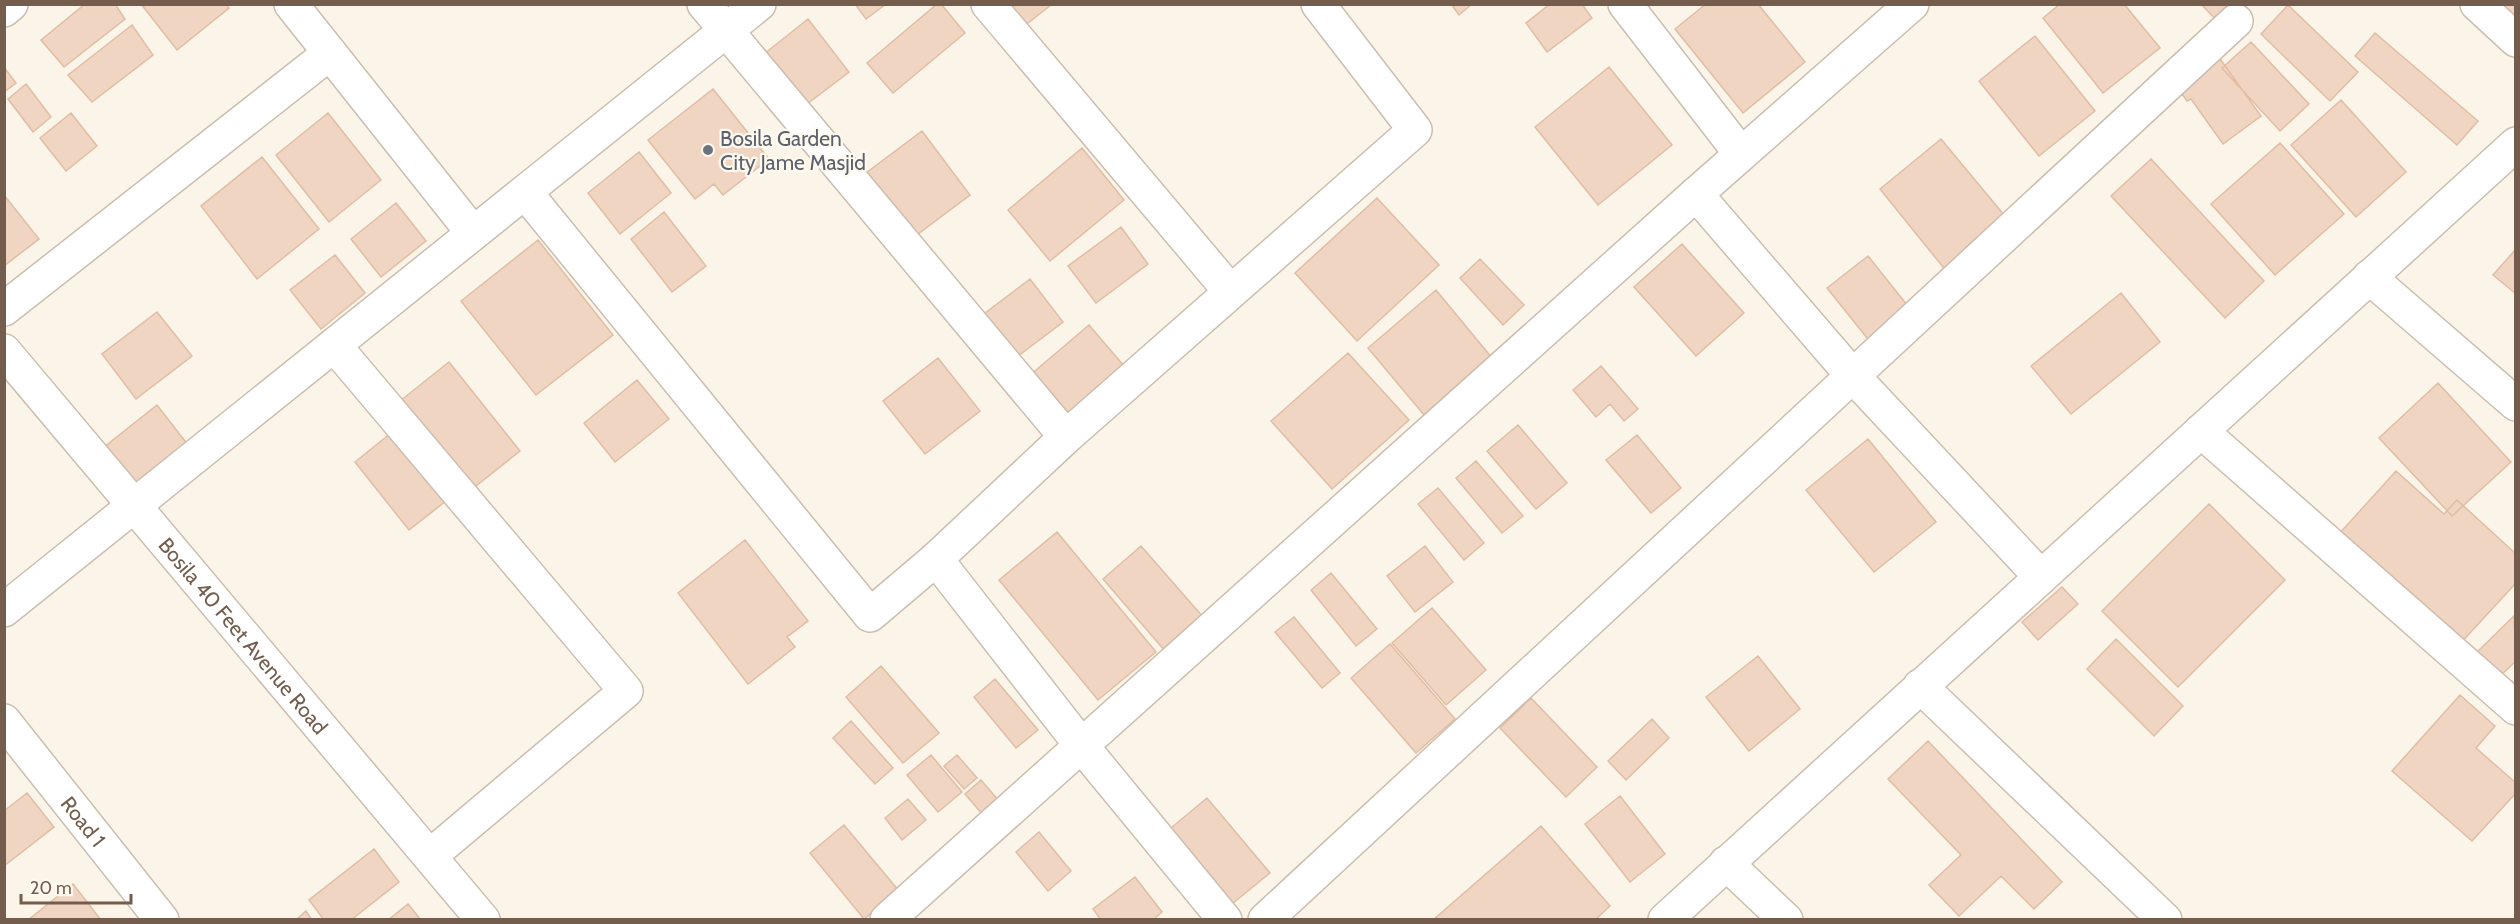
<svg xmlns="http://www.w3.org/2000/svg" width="2520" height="924" viewBox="0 0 2520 924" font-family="Cabin,sans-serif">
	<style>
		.building { fill: #efd5c2; stroke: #e1bda3; stroke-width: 1.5 }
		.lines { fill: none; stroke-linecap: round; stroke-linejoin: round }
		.minor-casing { stroke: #cdbdaf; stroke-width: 36 }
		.minor { stroke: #fff; stroke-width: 33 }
		.worship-dot { fill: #6b7280; stroke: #fef9ef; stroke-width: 2 }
		.labels { text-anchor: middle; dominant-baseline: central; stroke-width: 4.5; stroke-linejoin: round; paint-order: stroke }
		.worship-label { font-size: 21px; fill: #5b616d; stroke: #fef9ef; text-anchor: start }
		.street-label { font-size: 21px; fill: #755d4e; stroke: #fef9ef }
	</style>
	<rect width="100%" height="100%" fill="#fbf5e9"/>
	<path class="building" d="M85,4H115L125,19L64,67L41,40Z
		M141,4H226L229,8L177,50Z
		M855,4H886L866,19Z
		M937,4H941L965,33L893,93L867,63Z
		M997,4H1052L1018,31Z
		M1451,4H1472L1459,15Z
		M1550,4H1582L1592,18L1547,52L1526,23Z
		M1706,4H1758L1805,62L1743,113L1675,29Z
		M2060,4H2124L2160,48L2103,93L2043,18Z
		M2201,4H2235L2218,22Z
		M2497,4H2516V24Z
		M2288,5L2358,72L2330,101L2261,34Z
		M808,19L849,72L794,114L754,62Z
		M132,25L153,55L92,102L68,75Z
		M2375,33L2478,121L2457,145L2355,56Z
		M2035,36L2095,111L2039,156L1979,81Z
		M2251,42L2309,104L2280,131L2222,68Z
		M2218,56L2261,116L2223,144L2191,99L2187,101L2174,83Z
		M4,67L16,83L4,92Z
		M1609,67L1672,145L1598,205L1535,127Z
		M26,84L51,117L33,132L8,99Z
		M713,89L769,159L723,195L714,184L695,199L648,140Z
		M2341,100L2406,172L2356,217L2291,145Z
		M71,113L97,146L66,171L40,138Z
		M328,113L381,180L329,222L276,155Z
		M922,131L970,195L902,246L854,182Z
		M1941,139L2009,221L1947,272L1880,189Z
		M2280,143L2344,214L2275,275L2211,204Z
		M1082,148L1124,200L1050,261L1008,210Z
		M639,152L671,193L620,234L588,193Z
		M262,157L319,229L257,279L201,206Z
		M2151,159L2264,281L2225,318L2111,196Z
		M4,195L39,239L4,266Z
		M1377,198L1439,265L1357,341L1295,273Z
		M396,203L426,241L381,277L351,239Z
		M664,212L706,266L672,292L631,239Z
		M1121,227L1148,264L1096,303L1068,266Z
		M538,240L613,335L536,395L461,301Z
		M1682,244L1744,313L1696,356L1634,287Z
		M2516,249V294L2493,275Z
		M335,255L365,293L321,329L290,290Z
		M1868,256L1911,310L1871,343L1827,288Z
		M1480,259L1524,305L1503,325L1460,278Z
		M1030,279L1063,322L1001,369L968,326Z
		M1436,290L1492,358L1424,415L1368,348Z
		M2121,293L2160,342L2071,414L2031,366Z
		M157,312L192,356L136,399L102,354Z
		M1089,325L1124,366L1064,417L1029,376Z
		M1348,353L1409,420L1332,489L1271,421Z
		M938,358L980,411L925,454L883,401Z
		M449,362L520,451L471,490L400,401Z
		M1601,366L1638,409L1624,421L1610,404L1596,417L1573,390Z
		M637,380L669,419L615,462L584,423Z
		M2438,383L2511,462L2452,516L2379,438Z
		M157,405L192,450L137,493L103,448Z
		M1518,425L1567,483L1536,509L1487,451Z
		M391,433L446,501L409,530L355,462Z
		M1637,435L1681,488L1651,513L1606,460Z
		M1868,439L1936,522L1874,572L1806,490Z
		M1476,461L1523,516L1502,533L1456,478Z
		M2396,471L2444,514L2457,500L2516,554V583L2459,645L2339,534Z
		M1438,488L1484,543L1464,560L1418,504Z
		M2209,504L2285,580L2178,687L2102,611Z
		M1057,532L1156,652L1098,700L999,580Z
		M745,540L808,621L787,637L795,647L748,684L678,593Z
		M1141,546L1203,617L1165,651L1103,579Z
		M1425,546L1453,582L1415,612L1387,576Z
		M1331,573L1377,629L1356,646L1311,590Z
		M2062,587L2078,604L2038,640L2022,622Z
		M1432,608L1486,670L1446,705L1392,643Z
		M2514,616L2516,661L2496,680L2473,656Z
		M1294,617L1340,673L1322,688L1275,632Z
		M2116,639L2183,706L2154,736L2087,669Z
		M1390,644L1455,719L1416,753L1351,678Z
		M1758,656L1800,709L1749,751L1706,697Z
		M881,666L939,733L903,763L846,697Z
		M995,679L1038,730L1016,748L974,697Z
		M2460,695L2495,726L2476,748L2516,783V793L2472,841L2392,771Z
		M1531,698L1597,767L1566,797L1500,728Z
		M1652,719L1669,738L1626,780L1608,761Z
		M851,721L893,768L875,784L833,738Z
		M1928,741L2062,882L2034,909L2001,876L1959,916L1929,885L1961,855L1888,779Z
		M931,755L962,792L938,812L907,775Z
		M957,755L977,778L964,789L944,766Z
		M981,780L1005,808L989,822L965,794Z
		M27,793L54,827L4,866V811Z
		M1620,796L1665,854L1630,882L1585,824Z
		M1207,798L1270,873L1227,908L1165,833Z
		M908,799L926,820L902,840L885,818Z
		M844,825L899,891L864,919L810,853Z
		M1541,826L1610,906L1595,920H1433Z
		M1039,832L1071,871L1048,891L1016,852Z
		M374,849L399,882L351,920H324L309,900Z
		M1135,877L1162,912L1153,920H1101L1093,909Z
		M73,884L101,920H28Z
		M408,904L421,920H388Z
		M306,911L312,920H296Z"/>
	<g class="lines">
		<g class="minor-casing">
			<g id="minor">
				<path d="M291,4L473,233"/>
				<path d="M704,4L1066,437"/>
				<path d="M988,4L1230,291"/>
				<path d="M1625,4L1741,154"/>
				<path d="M2477,4L2516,40"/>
				<path d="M4,10L11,4"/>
				<path d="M525,192L870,615L936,559L1081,745L1225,920"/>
				<path d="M1696,194L1852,375L2041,577"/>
				<path d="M2369,277L2516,404"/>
				<path d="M4,309L330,53"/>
				<path d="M334,345L626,691L430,856"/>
				<path id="s1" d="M4,351L483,920"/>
				<path d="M2201,431L2516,708"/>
				<path d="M936,559L1066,437L1415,130L1318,4"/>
				<path d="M4,610L759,4"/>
				<path d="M1920,686L2165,920"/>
				<path id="s2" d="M4,721L162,920"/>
				<path d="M1726,863L1786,920"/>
				<path d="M887,920L1696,194L1912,4"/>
				<path d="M1265,920L2236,21"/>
				<path d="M1665,920L2516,144"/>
			</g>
		</g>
		<use href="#minor" class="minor"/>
	</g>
	<circle class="worship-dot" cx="708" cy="150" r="6"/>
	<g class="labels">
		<g class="worship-label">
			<text x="720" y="138">Bosila Garden<tspan x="720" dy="24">City Jame Masjid</tspan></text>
		</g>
		<g class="street-label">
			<text stroke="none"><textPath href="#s1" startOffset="372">Bosila 40 Feet Avenue Road</textPath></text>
			<text stroke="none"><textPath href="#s2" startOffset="128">Road 1</textPath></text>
		</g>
	</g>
	<rect width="2520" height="924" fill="none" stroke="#755d4e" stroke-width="12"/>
	<path d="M21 894v9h110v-9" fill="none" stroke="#755d4e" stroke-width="3"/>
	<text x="30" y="894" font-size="18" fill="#755d4e" stroke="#fef9ef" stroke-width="4.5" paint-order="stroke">20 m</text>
</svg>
